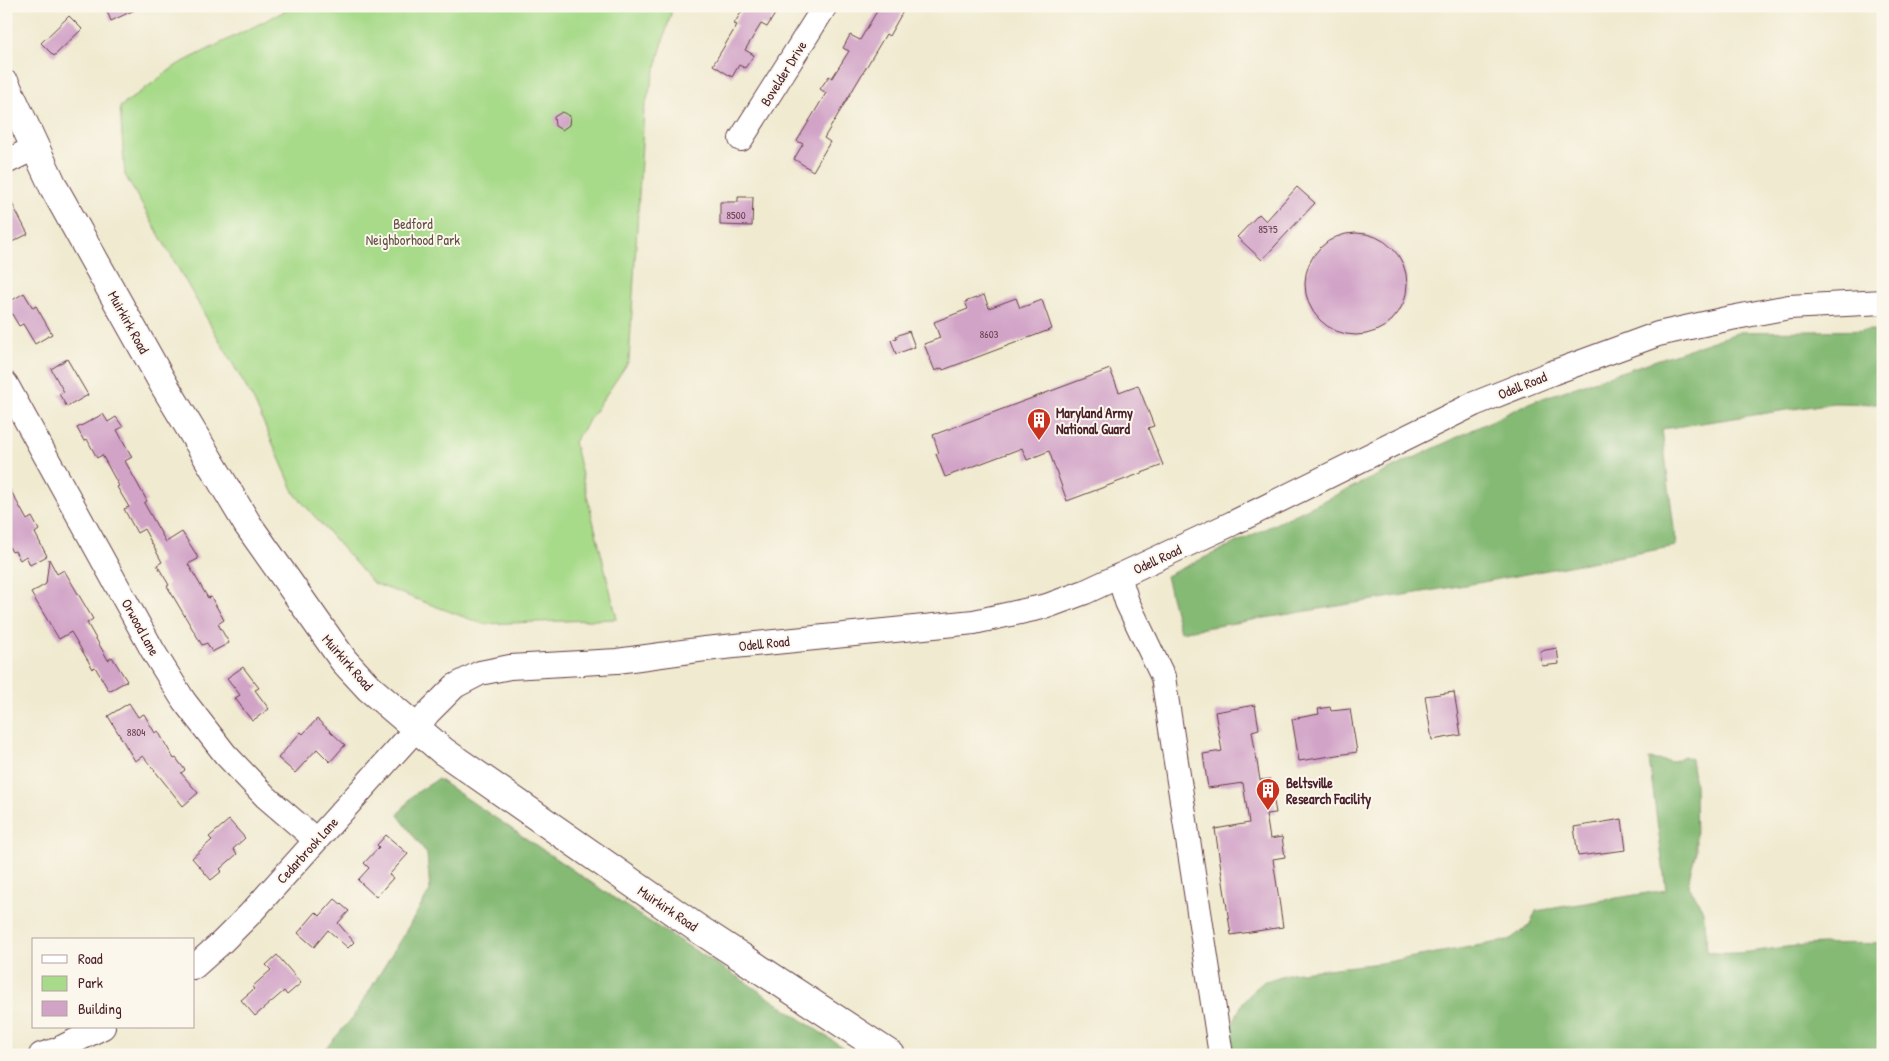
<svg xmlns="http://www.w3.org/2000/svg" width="1889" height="1061" viewBox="0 0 1889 1061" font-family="'Patrick Hand',sans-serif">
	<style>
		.green { fill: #a7da89; stroke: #787c5a }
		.forest { fill: #85ba75; stroke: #686c50 }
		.building { fill: #d1a3c7 }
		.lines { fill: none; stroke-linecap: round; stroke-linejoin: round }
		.minor-casing { stroke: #633d44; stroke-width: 26 }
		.major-casing { stroke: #633d44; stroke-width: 30 }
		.minor { stroke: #fff; stroke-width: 24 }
		.major { stroke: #fff; stroke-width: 28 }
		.labels { text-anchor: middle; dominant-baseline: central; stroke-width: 4; stroke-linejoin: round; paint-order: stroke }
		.number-label { font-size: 11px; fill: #6c4052 }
		.street-label { font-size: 14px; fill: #4a1f2b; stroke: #fbf7ec }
		.park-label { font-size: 14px; fill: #614e42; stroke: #fbf7ec }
		.poi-label { font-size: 14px; font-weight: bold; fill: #4a1f2b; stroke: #fbf7ec; text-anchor: start }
	</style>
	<rect width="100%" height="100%" fill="#fbf7ec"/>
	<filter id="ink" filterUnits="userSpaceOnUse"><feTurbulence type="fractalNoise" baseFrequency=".02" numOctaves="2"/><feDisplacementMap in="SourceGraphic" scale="10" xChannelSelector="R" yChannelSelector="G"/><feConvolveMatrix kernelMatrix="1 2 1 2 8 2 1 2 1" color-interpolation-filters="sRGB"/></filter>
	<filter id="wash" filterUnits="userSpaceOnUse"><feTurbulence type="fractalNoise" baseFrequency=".0096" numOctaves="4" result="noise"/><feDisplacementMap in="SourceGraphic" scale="20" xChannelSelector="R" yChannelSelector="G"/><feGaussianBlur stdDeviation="1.12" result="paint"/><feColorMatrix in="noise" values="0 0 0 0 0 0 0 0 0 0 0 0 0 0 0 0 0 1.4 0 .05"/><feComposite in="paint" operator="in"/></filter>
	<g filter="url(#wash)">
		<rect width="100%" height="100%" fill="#f0ead0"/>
		<path class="green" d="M295,6H673L644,110L629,361L574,442L617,619L483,624L373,583L295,494L254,401L125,175L120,107L177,65Z"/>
		<path class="forest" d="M1883,330V404L1833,403L1662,429L1676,546L1483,582L1180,632L1166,576L1531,402L1740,332Z
			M1684,756L1691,759L1695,785L1696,851L1690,874L1688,887C1708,909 1705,925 1707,952C1734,956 1760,950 1787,947C1818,943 1851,943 1883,944V1055H1232L1228,1033L1243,1002L1262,982L1291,973L1381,963L1509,940L1530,925L1536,911L1666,890L1649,759L1672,762Z
			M438,779L642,917L747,983L854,1055H320L354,1016L430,891L427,854L398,815L413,795Z"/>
		<g id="blocks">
			<path class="building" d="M105,6H143L111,21Z
				M745,6H763L775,14L767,27L761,24L745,50L754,55L745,68L739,65L732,77L713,65L737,25L734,24Z
				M880,6H906L889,36L886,34L824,138L830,142L813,171L794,159L803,144L797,141L826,93L820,89L829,76L832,78L849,51L843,48L850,35L860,40Z
				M69,16L82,29L54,56L41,43Z
				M562,112L570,116L569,125L562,130L555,126L554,117Z
				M1297,187L1315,203L1262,260L1237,237L1259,214L1266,221Z
				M6,192L28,234L6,245Z
				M738,197H753L752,226L720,225V202H738Z
				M1305 284a51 51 0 1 1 102 0a51 51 0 1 1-102 0Z
				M24,293L33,308L36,306L52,334L35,344L23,324L19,326L6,304Z
				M984,295L989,308L1016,298L1020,308L1042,300L1052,329L943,370L942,368L935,371L924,344L940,338L934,322L968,309L965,302Z
				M909,331L915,347L896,354L891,340L897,338L896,336Z
				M67,359L88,395L67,407L59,394L64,392L51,369Z
				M1110,369L1119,392L1138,385L1154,426L1148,428L1163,465L1067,501L1049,451L1027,460L1022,448L945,477L936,454L939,453L933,435Z
				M103,414L108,422L116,417L123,427L117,430L132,457L125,461L147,501L144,503L166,542L182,532L196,554L198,559L188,564L208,598L211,597L224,620L218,624L229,643L212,652L207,643L202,645L167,586L169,585L157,565L162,562L144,529L137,533L124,509L129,507L117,487L119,486L102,455L97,458L87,439L84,441L77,428Z
				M6,482L27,520L32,517L39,530L35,533L47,556L30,565L26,556L20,560L15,551L12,552L6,541V536L12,533L6,521Z
				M49,559L57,574L64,570L93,619L87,623L108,660L112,657L127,681L109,691L95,667L93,669L71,632L59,639L31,593L46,584Z
				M1557,648L1559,664L1542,666L1540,651Z
				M243,667L259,688L255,690L269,709L252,721L235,698L240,695L227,678Z
				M1454,692L1461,735L1432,740L1425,696Z
				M129,703L138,717L144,714L155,733L158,731L174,759L176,758L185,770L181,773L198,793L183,806L143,756L135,761L108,716Z
				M1255,705L1259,729L1252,731L1260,780L1270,779L1276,813L1266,814L1270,839L1282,837L1285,857L1273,859L1283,927L1231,935L1215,829L1249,823L1243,783L1208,788L1203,754L1222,751L1215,712Z
				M1330,707L1331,711L1350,709L1357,752L1299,761L1292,719L1319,714L1318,709Z
				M317,719L345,745L330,762L317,749L295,773L278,758L301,732L303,734Z
				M1622,819L1626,850L1578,856L1574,827Z
				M229,820L245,838L233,849L237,854L220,869L222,871L211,880L192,858L212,840L209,837Z
				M386,835L408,854L389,875L393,878L376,897L358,880L369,868L364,863L379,847L377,845Z
				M335,899L349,911L338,923L354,942L348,948L328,930L314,947L298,933L316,912L320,916Z
				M277,955L301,983L287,995L284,991L255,1016L241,1000L254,989L252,987L271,970L266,965Z"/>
		</g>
	</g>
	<g filter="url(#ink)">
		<use href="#blocks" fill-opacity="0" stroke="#633d44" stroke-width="1"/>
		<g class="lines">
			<g class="minor-casing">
				<path id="minor" d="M741,139L825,6
					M6,162L36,147
					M6,384L153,651L184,701L225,754L266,797L316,840
					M1119,576L1127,602L1163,677L1221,1055
					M194,967L222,942L250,914L416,729L428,713L455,686L480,673L510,667L617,661L705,649L974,622L1047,606L1085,592L1233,523L1474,404L1552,373L1658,334L1731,318L1789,307L1883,302
					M41,1055L57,1050L103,1027"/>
			</g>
			<g class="major-casing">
				<path id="major" d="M6,85L54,188L164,385L248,525L344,661L369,688L443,751L697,928L891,1055"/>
			</g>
			<use href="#minor" class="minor"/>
			<use href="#major" class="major"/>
		</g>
	</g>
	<defs>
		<g id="building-pin" transform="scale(1.25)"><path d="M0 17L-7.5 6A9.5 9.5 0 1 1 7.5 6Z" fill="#c8321e" stroke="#fbf7ec"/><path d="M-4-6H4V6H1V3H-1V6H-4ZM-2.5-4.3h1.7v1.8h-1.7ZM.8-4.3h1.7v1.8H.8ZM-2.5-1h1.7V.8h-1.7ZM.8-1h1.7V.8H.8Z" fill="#fff"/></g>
	</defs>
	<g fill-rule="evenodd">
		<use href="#building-pin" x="1039" y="420"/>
		<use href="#building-pin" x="1268" y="790"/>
	</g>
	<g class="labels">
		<g class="number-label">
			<text x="736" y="215">8500</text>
			<text x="1268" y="229">8575</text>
			<text x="989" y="334">8603</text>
			<text x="136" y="732">8804</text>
		</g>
		<g class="street-label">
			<text transform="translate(783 73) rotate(-58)">Bovelder Drive</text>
			<text transform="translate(129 322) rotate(61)">Muirkirk Road</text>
			<text transform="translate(1522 385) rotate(-22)">Odell Road</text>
			<text transform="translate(1157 559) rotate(-25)">Odell Road</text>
			<text transform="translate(141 627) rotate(61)">Orwood Lane</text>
			<text transform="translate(764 643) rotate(-6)">Odell Road</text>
			<text transform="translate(348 662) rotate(49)">Muirkirk Road</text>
			<text transform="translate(307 850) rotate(-48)">Cedarbrook Lane</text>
			<text transform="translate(668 908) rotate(34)">Muirkirk Road</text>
		</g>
		<g class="park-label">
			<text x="413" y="223">Bedford<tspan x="413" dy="16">Neighborhood Park</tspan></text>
		</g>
		<g class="poi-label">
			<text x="1056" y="412">Maryland Army<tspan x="1056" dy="16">National Guard</tspan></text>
			<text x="1286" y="782">Beltsville<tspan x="1286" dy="16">Research Facility</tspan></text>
		</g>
	</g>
	<rect width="1889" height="1061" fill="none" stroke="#fbf7ec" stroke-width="25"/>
	<rect x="32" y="938" width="162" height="90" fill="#fbf7ec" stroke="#b4a19f"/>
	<rect x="42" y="955" width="25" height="8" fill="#ffffff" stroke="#b4a19f"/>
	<text x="78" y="964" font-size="15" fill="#4a1f2b">Road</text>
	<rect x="42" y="976" width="25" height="15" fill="#a7da89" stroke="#b4a19f"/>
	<text x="78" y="988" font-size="15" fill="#4a1f2b">Park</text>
	<rect x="42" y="1001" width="25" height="15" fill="#d1a3c7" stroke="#b4a19f"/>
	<text x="78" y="1014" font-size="15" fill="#4a1f2b">Building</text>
</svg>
